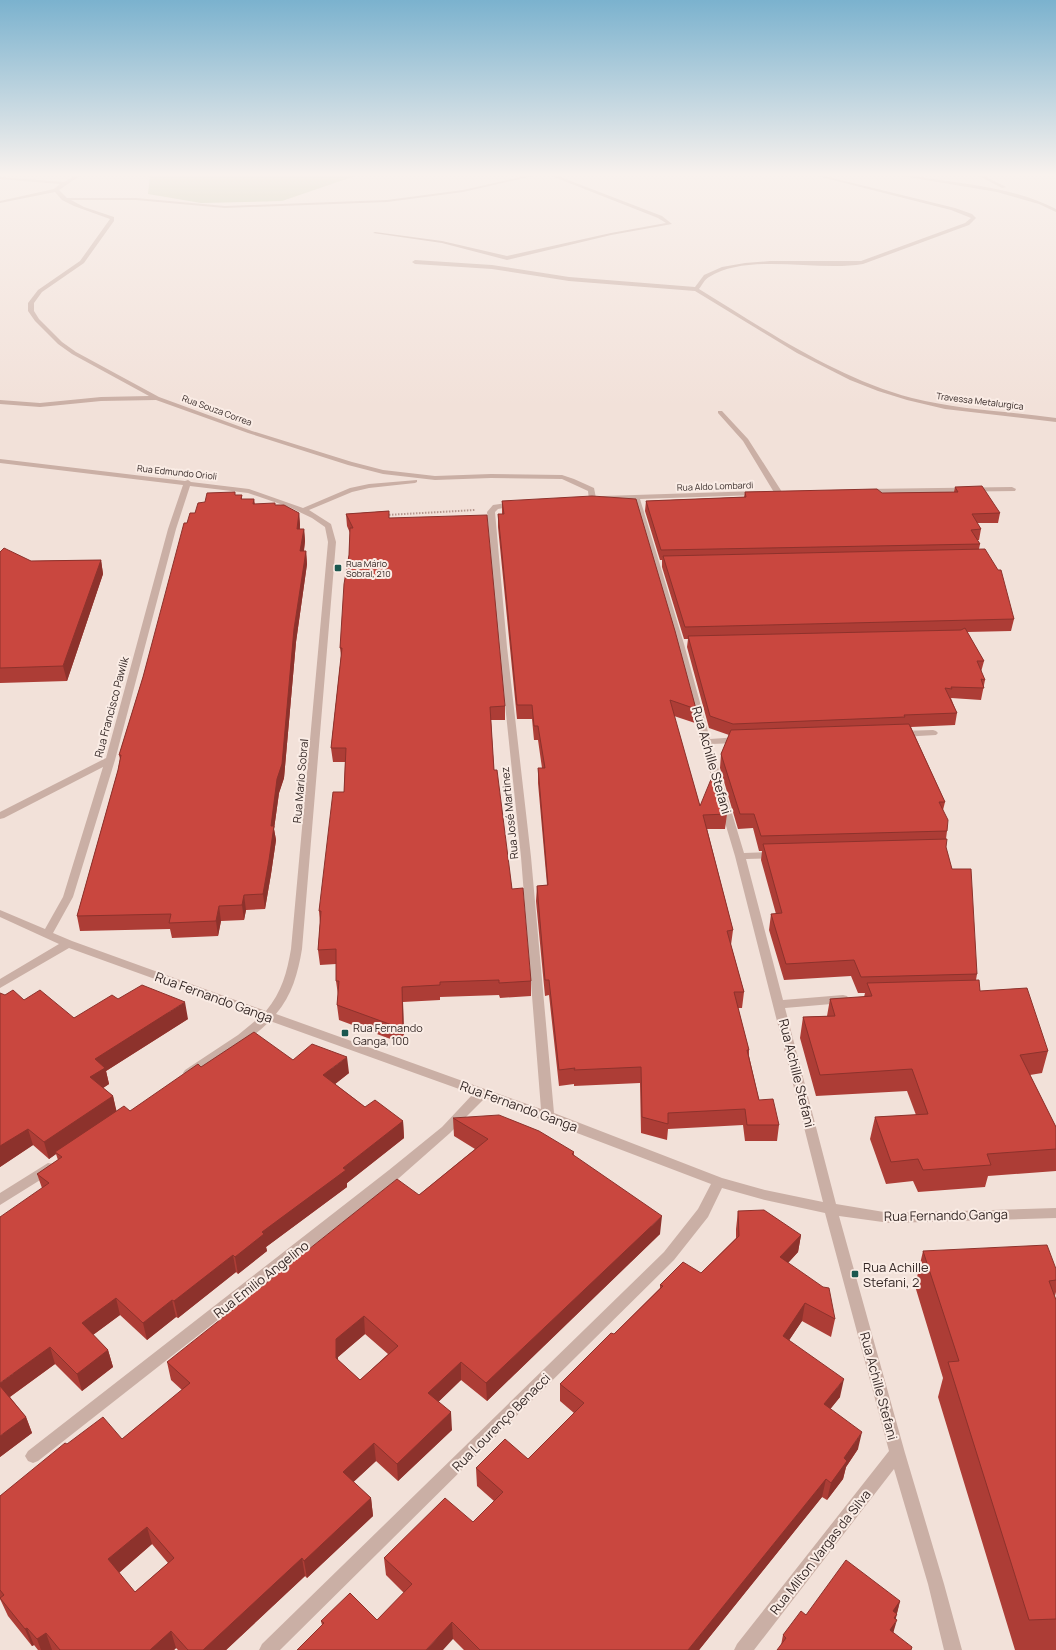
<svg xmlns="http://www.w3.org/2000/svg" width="1056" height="1650" viewBox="0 0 1056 1650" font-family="Manrope,sans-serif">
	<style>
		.green { fill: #bbc199 }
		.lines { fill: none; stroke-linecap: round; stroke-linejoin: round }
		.path { stroke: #b6988f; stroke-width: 2; stroke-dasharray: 1.5 1.5; stroke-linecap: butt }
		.minor { fill: #caafa5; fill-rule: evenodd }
		.wall { fill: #ad3d36; fill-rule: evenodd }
		.shaded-wall { fill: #8d322c }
		.building { fill: #c9473f; stroke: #8d322c; fill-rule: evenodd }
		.poi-dot { fill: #1b5850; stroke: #faece5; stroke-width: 1.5 }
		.labels { text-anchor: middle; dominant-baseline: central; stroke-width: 4; stroke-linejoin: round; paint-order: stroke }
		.far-street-label { font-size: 9px; fill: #352826; stroke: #faece5 }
		.far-poi-label { font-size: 9px; fill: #352826; stroke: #faece5; text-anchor: start }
		.street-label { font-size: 11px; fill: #352826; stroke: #faece5 }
		.poi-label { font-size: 11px; fill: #352826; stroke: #faece5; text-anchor: start }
		.near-street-label { font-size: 13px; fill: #352826; stroke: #faece5 }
		.near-poi-label { font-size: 13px; fill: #352826; stroke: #faece5; text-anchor: start }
	</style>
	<rect width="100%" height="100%" fill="#f2e1d9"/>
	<path class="green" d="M150,175H364H358L282,201L201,203L148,194Z"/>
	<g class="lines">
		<path class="path" d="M386,515L475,510"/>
		<path class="minor" d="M76,175H81L59,190L67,198H136L225,206L387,200L463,190L530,175H538L463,192L387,202L225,208L136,200H71L84,207L114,217V221L84,263L42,292L34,303V311L39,319L62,342L76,352L159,397L252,431L352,462L383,470L435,476L491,474L562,475L574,479L594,488L596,498L589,500L588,491L562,479L491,478L435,480L383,474L348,465L248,433L156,400L101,401L40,407L0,404V400L40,403L101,397L149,396L72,354L58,344L35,321L28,311V303L38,290L80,261L110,219L74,206L62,200L55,192L0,203V201L54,189L60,184L0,179V177L64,182Z
			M549,175H555L662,216L672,224L611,235L507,260L442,243L373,233L375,232L442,241L507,256L611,233L666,223L658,218Z
			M813,175H820L955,208L972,214L976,218L969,225L863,264C817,272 749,252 709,277C705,279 702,285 699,289C766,330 834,377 912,398C959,410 1008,411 1056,418V422L945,409L907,400L878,391L850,380L797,353L695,291L569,281L492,269L415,264L412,262L415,260L492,265L569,277L695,287L704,275L722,267L745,263L770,261H861L965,223L971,218L951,210Z
			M896,175H906C954,183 1013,186 1056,209V212L1039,204L997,192Z
			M977,175H982L1006,187L1002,188Z
			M718,411H722L748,439L782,492L781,494H775L743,441L718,413Z
			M0,459L185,481L188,480L191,482L249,489L303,508L350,488L369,484L417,480V482L415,483L369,488L352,492L309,510L331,524L336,542L302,949C298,973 292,995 276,1014L541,1109L521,857L499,647L487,512L493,505L519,501V505L498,509L495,512L507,647L531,857L554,1113L722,1178L765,1190L823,1202L735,856L701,742L676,644L633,499L603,500L599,498L603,496L760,491V495H757L640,499L684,644L710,739L739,737L744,740L739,743L711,744L744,853L775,852L780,855L775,858L746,859L783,1000L843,995L847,996L849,999L847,1002L843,1003L785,1008L836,1204L890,1213L1056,1208V1218L890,1223L839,1216L905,1453L944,1584L962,1650H944L928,1584L894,1469L754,1650H734L737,1644L889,1451L825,1213L765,1200L722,1188L708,1217L674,1260L280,1650H259L262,1644L664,1252L698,1209L711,1184L485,1098L450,1133L399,1178L38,1461L33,1463L28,1461L25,1456L28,1451L389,1170L442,1127L473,1094L270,1021C247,1043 220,1059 193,1076L189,1077L185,1076L183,1073L185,1070L238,1035L260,1017L69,948L0,988V979L59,944L0,917V910L45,929L63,897L103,767L4,818L0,819V812L106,758L168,529L183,485L0,463ZM190,486L248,493L289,507L312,518L325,527L328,542L291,949C287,972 282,992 266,1011L72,941L53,933L73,897L115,760L176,529Z
			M1012,487L1016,489L1015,491L865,493L861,491L865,489Z
			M933,730L936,731L938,733L936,735L901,737L896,734L901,731Z
			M48,1163L53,1164L54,1168L53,1172L0,1205V1193Z"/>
	</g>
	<path class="wall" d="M955,487L1000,513L998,523H977L981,529L979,540H977L980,544L979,549L1014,619L1011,631L967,632L984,661L981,672L985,680L981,700L951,698L957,713L955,725L911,727L945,802L943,810L947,831L946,839V847L977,974L976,980L980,991L1048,1051L1042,1073L1030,1075L1056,1127V1171L988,1176L985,1187L918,1192L913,1181L886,1184L870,1139L875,1117L916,1115L907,1091L816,1096L800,1038L803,1017L827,1016L830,999L864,997L865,993H858L851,976L784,980L769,930L771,914H776L761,860L762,851H759L753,828L738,829L720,768L721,754L729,735L709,728L687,647L688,639H684L662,567V560H660L645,511L646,501L744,497L745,492L882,493L954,492Z
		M236,495H242V499H254L255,504L275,505L299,513L300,525V529H304L305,541L304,551H306L307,564L296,642L284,778L279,793L274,829L276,840L271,874L265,909L246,910L244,920L221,921L218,936L172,938L170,929L80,931L77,916L118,770L120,759L119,755L143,677L187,523L195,513L205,502Z
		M502,501L696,709L695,723L674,716L700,806L727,814L725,829H707L733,930L731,945L744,992L742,1008H738L749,1050V1056L759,1100L779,1125L777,1141H745L743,1125L668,1129L667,1140L641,1133L640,1083L574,1086V1084L559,1086L549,995L545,996L536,901L537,886L547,885L538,783V768H542L538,740H534L532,719H517L498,527V514H502Z
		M389,511V518L505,706V720H491L494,770L512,889L531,981V996L500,998L499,995L440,997V1000L403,1002L404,1044L339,1020L337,1005L338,995L336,981V964L320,965L318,950L320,923L319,911L344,792L345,762H333L331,748L341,656L340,648L349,555L350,533L347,526L346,514Z
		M0,552L31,561L101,560L103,574L67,681L0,683Z
		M5,995L24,1000L74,1018L118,999L188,1019L106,1071L109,1084L103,1088L113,1096L116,1111H130L201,1067L293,1060L349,1073L335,1084L365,1107L403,1121L404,1138L347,1183V1187L266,1247L267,1251L238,1274L236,1272L178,1318L176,1317L147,1340L120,1315L93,1335L108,1350L113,1367L82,1391L55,1364L10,1397L26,1417L32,1433L0,1457L42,1188L37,1174L58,1160L56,1154L49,1159L33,1145L0,1167Z
		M453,1118L574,1152V1156L660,1234L487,1401L461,1380L438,1402L452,1430L398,1481L376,1461L353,1482L371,1498L373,1516L307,1578L305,1576L226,1650H178L176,1648L174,1650H38L34,1645L32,1646L8,1616L1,1601L0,1599V1496L67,1444L122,1439L182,1390L171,1380L167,1362L419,1195L475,1149L454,1136ZM365,1334L388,1354L360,1380L338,1360V1357ZM152,1544L168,1563L135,1592L119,1573Z
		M738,1211L801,1235L798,1252L788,1263L835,1319L831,1337L802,1321L789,1340L840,1397L830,1409L858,1449L846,1467L843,1479L827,1500L822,1497L699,1650H464L453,1639L322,1625L321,1621L377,1620L404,1593L386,1575L384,1558L473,1522L494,1501L477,1486L476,1468L528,1459L574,1413L560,1401V1384L614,1334L660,1288V1285L701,1273L736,1238V1229Z
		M923,1251L1056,1269V1292L1055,1296L1056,1300V1650H1015L938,1397L943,1378L915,1286Z
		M900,1601L897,1613L893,1633L781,1645L783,1635L806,1615Z"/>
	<path class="shaded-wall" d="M299,513L300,525L298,541L297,529Z
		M304,529L305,541L302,564L300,551Z
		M306,551L307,564L296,642L284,778L279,793L274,829L276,840L271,874L265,909L263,894L294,629Z
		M101,560L103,574L67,681L63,666Z
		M244,895L246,910L244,920L242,905Z
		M219,906L221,921L218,936L216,921Z
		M402,987L403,1002L404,1044L403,1029Z
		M185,1002L188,1019L106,1071L109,1084L94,1094L90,1077L95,1059Z
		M347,1057L349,1073L325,1092L323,1075Z
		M113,1096L117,1113L55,1152L56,1154L49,1159L44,1142Z
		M403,1121L404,1138L347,1183V1187L266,1247L267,1251L238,1274L235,1257L262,1232L343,1168Z
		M28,1129L33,1145L0,1167V1146Z
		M662,1216L660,1234L487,1401L486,1383Z
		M801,1235L798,1252L777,1275L780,1257Z
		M233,1255L236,1272L178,1318L174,1301Z
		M116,1298L120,1315L86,1340L82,1323Z
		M172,1300L176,1317L147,1340L143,1323Z
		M805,1303L802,1321L780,1354L783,1336Z
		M364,1316L365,1334L338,1357V1376L336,1358V1339Z
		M50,1347L55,1364L4,1401L0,1389V1383Z
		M108,1350L113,1367L82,1391L77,1374Z
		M461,1362V1380L429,1411L428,1393Z
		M844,1379L840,1397L820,1422L824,1404Z
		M451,1412L452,1430L398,1481L397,1464Z
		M26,1417L32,1433L0,1457V1436Z
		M862,1432L858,1449L846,1467L843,1479L827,1500L831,1483L844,1458Z
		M374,1443L376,1461L345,1490L343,1472Z
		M826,1479L822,1497L699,1650H688Z
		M371,1498L373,1516L307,1578L304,1561Z
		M147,1527L152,1544L114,1577L108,1559Z
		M302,1558L305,1576L226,1650H203Z
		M900,1601L894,1625L897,1620L892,1637L885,1647L893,1611Z
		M452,1622L453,1639L443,1650H426Z
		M27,1628L34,1645L32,1646L25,1629Z
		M171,1631L176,1648L174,1650H150Z
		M46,1633L52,1650H41L37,1639Z"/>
	<path class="building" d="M982,486L1000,513L972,514L981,529L971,530L980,544L661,550L646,501L746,497L745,492L877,489L882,493L958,492L955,487Z
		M235,492V495H242L241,499H254L253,504L275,503V505H284L299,513L297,529H304L300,551H306L294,629L282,764L277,779L271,826H274L269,860L263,894L244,895L242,905L219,906L216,921L169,923L171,914L77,916L118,770L121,755H119L143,677L184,523H187L190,513H195L198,503L205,502L207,493Z
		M592,496L636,499L675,631L696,709L670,700L700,806L714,772L727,814L703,815L733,930L727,931L744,992H734L749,1050H747L759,1100L773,1099L779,1125H747L745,1109L668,1113V1124L642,1117L641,1067L574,1070L575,1068L559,1070L549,980H545L537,886L548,885L538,768H545L538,726H534L532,705H517L498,514H504L502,501Z
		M389,511V518L487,515L505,706L490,707L494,770H497L512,889L523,888L531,981L499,983V980L440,982V985L402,987L403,1029L337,1005L339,981H336V949L318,950L321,911H319L333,792H344L346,748H331L342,648H340L344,584L349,555L350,528H353L346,514Z
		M4,548L31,561L101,560L63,666L0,668V552Z
		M985,549L998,570H1001L1014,619L685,627L663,556Z
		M965,628L984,661H977L985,680L981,679L984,688L951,687L952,689L945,688L957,713L904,715L905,717L733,724L710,716L688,636L961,630Z
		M909,724L945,802H939L948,820L947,831L761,836L754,814H740L721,754L731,730Z
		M947,839L946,847L952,869H971L977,974L861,977L854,960L786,964L771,914L782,913L763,844Z
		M979,980L980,991L1027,988L1048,1051L1020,1055L1056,1127V1149L987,1154L991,1165L923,1170L918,1159L891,1162L875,1117L928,1114L912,1069L820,1075L803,1017L835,1016L830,999L872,996L867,983Z
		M142,985L185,1002L95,1059L105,1068L90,1077L113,1096L44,1142L28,1129L0,1146V993L5,995L13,990L24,1000L40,990L74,1018L112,995L118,999Z
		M254,1032L293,1060L312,1044L347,1057L323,1075L365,1107L375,1100L403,1121L343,1168L346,1170L262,1232L264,1234L235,1257L233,1255L174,1301L172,1300L143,1323L116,1298L82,1323L108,1350L77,1374L50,1347L0,1383V1217L49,1183L37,1174L62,1157L55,1152L124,1106L130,1111L198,1064L201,1067Z
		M499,1115L539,1131L574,1152L572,1154L662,1216L486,1383L461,1362L428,1393L451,1412L397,1464L374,1443L343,1472L371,1498L304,1561L302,1558L203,1650H188L171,1631L150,1650H60L46,1633L37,1639L27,1628L25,1629L0,1598L4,1595L0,1590V1496L65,1443L67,1444L103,1417L122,1439L190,1383L167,1362L397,1179L419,1195L488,1139L453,1118ZM364,1316L398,1346L360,1380L336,1358V1339ZM147,1527L174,1558L135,1592L108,1559Z
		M764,1210L801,1235L780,1257L823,1287L829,1288L835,1319L805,1303L783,1336L844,1379L824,1404L862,1432L844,1458L847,1461L831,1483L826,1479L688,1650H480L452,1622L426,1650H297L324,1623L321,1621L350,1593L377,1620L412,1584L384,1558L445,1498L473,1522L503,1492L476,1468L505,1439L528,1459L584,1403L560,1384L611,1333L614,1334L663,1286L660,1285L683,1262L701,1273L739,1236L738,1211Z
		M1047,1245L1056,1269V1280L1049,1281L1056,1300V1619L1029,1620L948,1362L959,1361L923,1251Z
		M0,1386L26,1417L0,1436Z
		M846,1560L900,1601L893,1611L897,1614L894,1618L897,1620L890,1630L912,1647L911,1650H777L786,1638L783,1635L801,1611L806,1615Z"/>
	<linearGradient id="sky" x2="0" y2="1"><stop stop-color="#7bb2ce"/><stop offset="0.43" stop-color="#f9f2ee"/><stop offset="1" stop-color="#f9f2ee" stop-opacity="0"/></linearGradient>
	<rect width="1056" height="406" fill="url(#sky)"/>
	<g class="poi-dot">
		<rect x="334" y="564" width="8" height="8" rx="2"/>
		<rect x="341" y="1029" width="8" height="8" rx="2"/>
		<rect x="851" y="1270" width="8" height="8" rx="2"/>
	</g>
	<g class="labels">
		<g class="far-street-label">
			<text transform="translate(980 401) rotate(7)">Travessa Metalurgica</text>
			<text transform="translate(217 410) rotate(20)">Rua Souza Correa</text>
			<text transform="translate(177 472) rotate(6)">Rua Edmundo Orioli</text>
			<text transform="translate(715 486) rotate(-2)">Rua Aldo Lombardi</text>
		</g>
		<g class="far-poi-label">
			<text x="346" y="563">Rua Mário<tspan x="346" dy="10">Sobral, 210</tspan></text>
		</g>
		<g class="street-label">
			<text transform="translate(111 707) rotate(-75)">Rua Francisco Pawlik</text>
			<text transform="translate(300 781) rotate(-85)">Rua Mario Sobral</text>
			<text transform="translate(509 813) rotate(-96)">Rua José Martinez</text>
		</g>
		<g class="poi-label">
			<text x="353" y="1027">Rua Fernando<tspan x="353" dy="13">Ganga, 100</tspan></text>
		</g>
		<g class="near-street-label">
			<text transform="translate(712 760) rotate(74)">Rua Achille Stefani</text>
			<text transform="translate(214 997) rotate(20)">Rua Fernando Ganga</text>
			<text transform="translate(797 1073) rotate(76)">Rua Achille Stefani</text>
			<text transform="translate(519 1106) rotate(20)">Rua Fernando Ganga</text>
			<text transform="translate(946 1215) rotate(-1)">Rua Fernando Ganga</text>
			<text transform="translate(261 1279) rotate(-38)">Rua Emilio Angelino</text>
			<text transform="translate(879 1386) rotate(75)">Rua Achille Stefani</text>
			<text transform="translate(501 1422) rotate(-45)">Rua Lourenço Benacci</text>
			<text transform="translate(820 1552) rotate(-52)">Rua Milton Vargas da Silva</text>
		</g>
		<g class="near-poi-label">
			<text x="863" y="1267">Rua Achille<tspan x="863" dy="15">Stefani, 2</tspan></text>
		</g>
	</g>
</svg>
